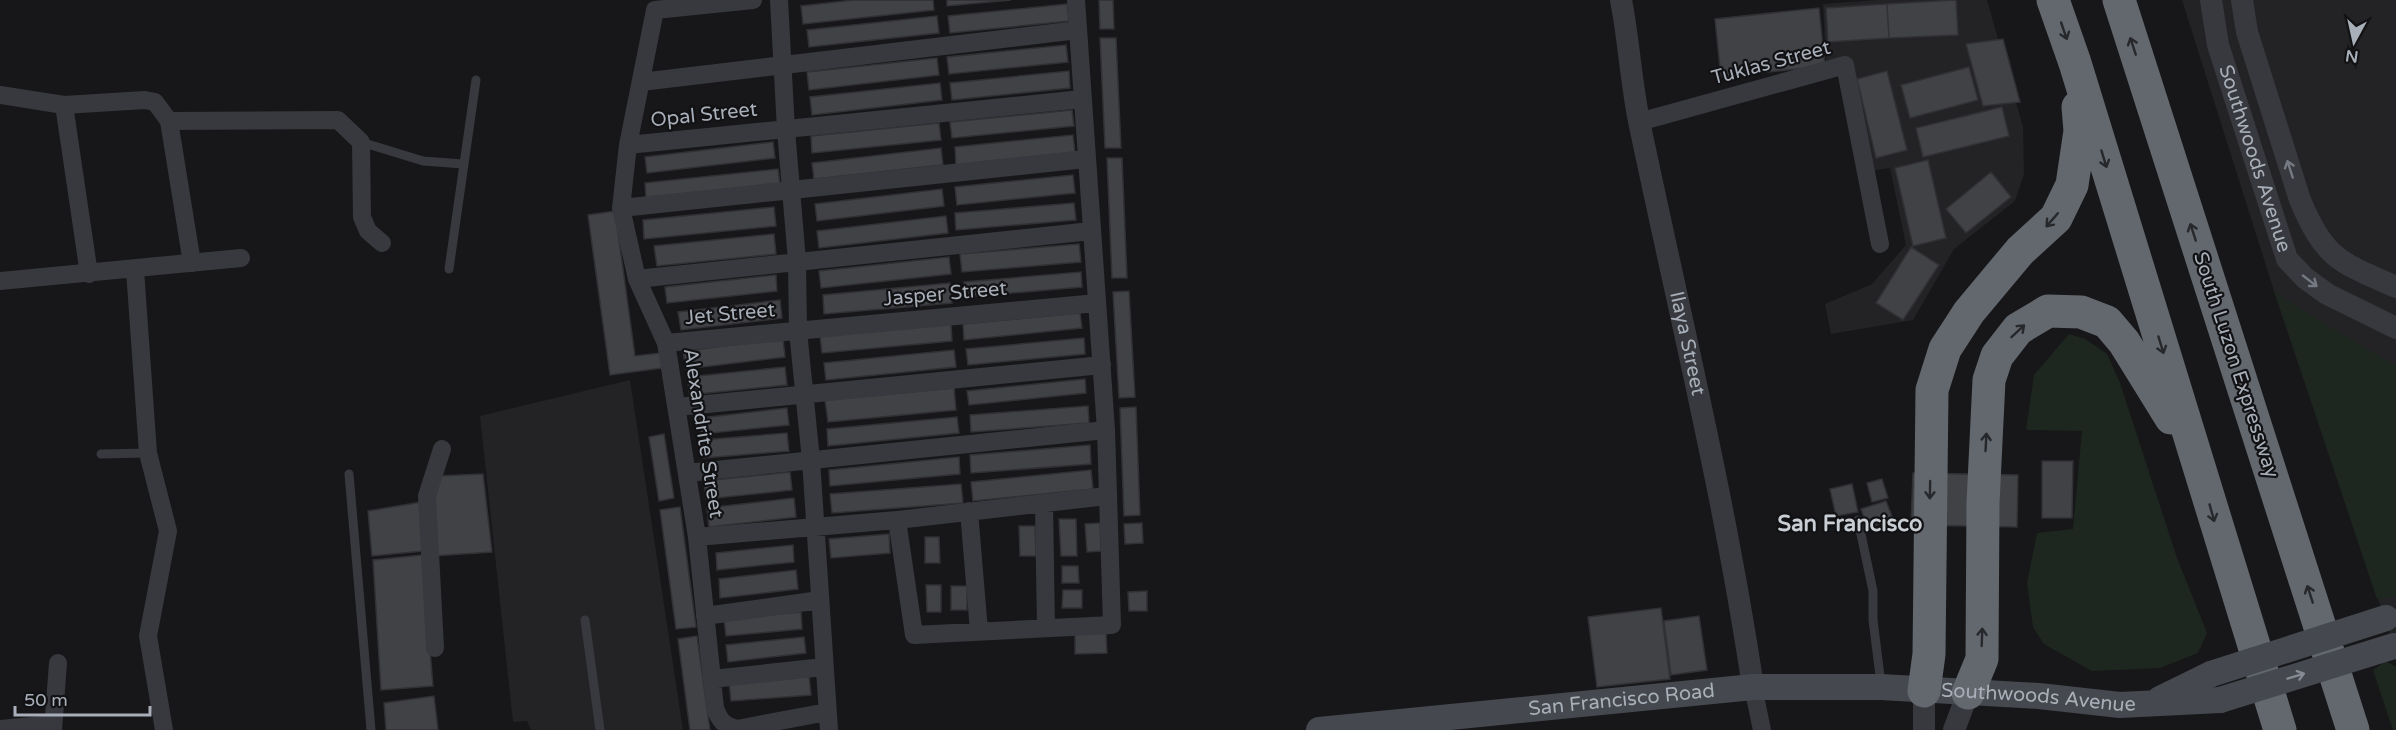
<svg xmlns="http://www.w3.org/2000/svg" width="2396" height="730" viewBox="0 0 2396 730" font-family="'Varela Round',sans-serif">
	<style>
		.built { fill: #232326 }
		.green { fill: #1e271f }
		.building { fill: #414246; stroke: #313135; stroke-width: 1.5 }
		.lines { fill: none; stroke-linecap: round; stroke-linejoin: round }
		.service { stroke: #37393e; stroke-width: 9 }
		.minor { stroke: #37393e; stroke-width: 18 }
		.tertiary { stroke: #37393e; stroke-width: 22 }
		.secondary { stroke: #45484e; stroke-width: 26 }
		.motorway { stroke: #63686f; stroke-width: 33 }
		.secondary-bridge { stroke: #45484e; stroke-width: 26 }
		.oneway { stroke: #26282b }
		.oneway2 { stroke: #757a82 }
		.oneway3 { stroke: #858b94 }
		.labels { text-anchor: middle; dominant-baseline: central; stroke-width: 4.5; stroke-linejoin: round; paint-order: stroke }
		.street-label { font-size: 20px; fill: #a8afb9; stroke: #121214 }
		.quarter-label { font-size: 22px; font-weight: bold; fill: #c9ced5; stroke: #121214 }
	</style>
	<rect width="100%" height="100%" fill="#171719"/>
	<path class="built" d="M1877,0H1987L2023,127L2024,174L2015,201L1954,249L1913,320L1831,334L1825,304L1872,284L1906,245L1890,168L1869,171L1847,60L1826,63L1823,4Z
		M2182,0H2396V652L2274,291Z
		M630,380L683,730H531L527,721L513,722L480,416Z"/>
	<path class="green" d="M2274,291C2313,319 2355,341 2396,366V597L2377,599Z
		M2069,334L2085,339L2107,354L2120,383L2177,558L2207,633L2198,653L2160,668L2092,671L2044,644L2033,627L2027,583L2037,533L2073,529L2082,431L2026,430L2034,375Z
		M2386,661L2396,667V730H2393L2373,670Z"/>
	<path class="building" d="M854,0H933L934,10L803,24L801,6Z
		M947,0H1011L947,6Z
		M1099,0H1113L1114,29H1100Z
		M1956,0L1958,35L1889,38L1887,4Z
		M1067,4L1069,21L950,33L948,16Z
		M1887,4L1889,38L1828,42L1826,8Z
		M1819,8L1825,66L1721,77L1715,19Z
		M937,16L939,33L809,47L807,30Z
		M1100,38H1116L1121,148H1105Z
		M2003,39L2020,102L1983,106L1966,44Z
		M1066,45L1068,62L949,74L947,57Z
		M937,58L939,75L809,90L807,72Z
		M1969,67L1978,100L1910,118L1901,85Z
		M1069,71L1070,88L952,100L950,83Z
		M1887,71L1907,150L1876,158L1857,79Z
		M940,83L942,100L812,115L810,97Z
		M2002,107L2009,136L1923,157L1916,128Z
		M1072,110L1074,126L952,138L950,122Z
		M939,123L941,140L812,153L811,136Z
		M1073,135L1075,153L956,165L955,147Z
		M773,142L775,158L647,173L645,157Z
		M941,148L943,165L814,179L812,163Z
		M1107,158H1122L1127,278H1112Z
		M1928,160L1946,238L1913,246L1895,168Z
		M778,169L780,184L646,198L645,183Z
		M1991,172L2011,197L1966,233L1946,209Z
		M1073,175L1075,193L957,205L955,187Z
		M942,189L944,206L817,221L815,204Z
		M1074,203L1076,220L956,230L955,213Z
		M774,207L776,226L644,239L643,220Z
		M615,211L635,356L660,353L662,368L610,375L588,215Z
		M946,216L948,233L819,248L817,231Z
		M774,234L776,254L657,266L654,246Z
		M1079,244L1081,262L962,272L960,254Z
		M1911,247L1939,265L1903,320L1876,303Z
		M949,257L951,274L821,288L819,271Z
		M1081,272L1082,287L965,297L964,282Z
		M776,275L777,291L667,303L665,287Z
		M950,283L952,303L824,314L823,295Z
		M1129,291L1135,397L1119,398L1113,292Z
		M780,300L782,318L681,330L678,312Z
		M1080,313L1082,328L964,340L963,324Z
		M951,324L952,341L822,353L820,336Z
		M1084,338L1085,354L968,365L966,349Z
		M783,339L785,357L686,369L683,351Z
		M954,350L956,367L826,380L824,363Z
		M785,367L787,385L689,395L688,377Z
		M1085,379L1086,393L969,405L967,391Z
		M954,388L956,410L828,422L825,400Z
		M1088,406L1089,423L971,432L970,415Z
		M1136,407L1140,515L1124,516L1120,408Z
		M787,408L789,425L701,434L700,418Z
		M957,417L959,433L828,446L827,429Z
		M787,433L789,451L704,458L702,440Z
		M664,434L674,498L659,501L649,437Z
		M1090,445L1091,464L971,473L970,455Z
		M959,457L960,474L830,486L829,470Z
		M2042,461H2073L2072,518H2042Z
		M1091,470L1093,489L973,501L971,482Z
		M790,472L792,490L706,499L704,481Z
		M1913,473L2018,475L2017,527L1911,525Z
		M483,474L492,552L433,556L436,476Z
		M1882,479L1888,498L1872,502L1867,483Z
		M961,484L963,503L832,513L830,494Z
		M1852,484L1858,512L1836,516L1830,489Z
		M794,498L796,517L709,527L707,508Z
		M1886,501L1893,519L1868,528L1861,509Z
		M422,502L423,551L372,556L368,511Z
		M680,507L696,627L676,629L660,510Z
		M1059,519H1076L1077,556H1061Z
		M1100,523L1101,551L1087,552L1085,524Z
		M1142,523L1143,543L1125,544L1124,524Z
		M1019,526H1035L1036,556H1020Z
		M889,534L890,553L831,558L829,539Z
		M925,537H939L940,563H925Z
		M793,545L794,562L717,570L716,553Z
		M422,555L433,686L381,690L373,560Z
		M1062,566H1078L1079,583H1062Z
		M796,570L798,589L720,598L719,579Z
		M926,585H941V612H927Z
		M951,586H967V610H951Z
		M1063,590H1082V608H1062Z
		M1147,591V611H1129L1128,592Z
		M1661,608L1670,679L1597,687L1588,617Z
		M801,612L802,629L726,636L724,619Z
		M1699,616L1707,670L1671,675L1664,621Z
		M1106,633L1107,653L1075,654V634Z
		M697,636L710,730H690L678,639Z
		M804,637L806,653L728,662L726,645Z
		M809,676L811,695L731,701L729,682Z
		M434,696L438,730H386L384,703Z"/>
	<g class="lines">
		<path class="service" d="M361,142L423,161L463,164
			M449,269L476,80
			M101,454L148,453
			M349,474L371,730
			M1858,520L1873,591V620L1881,684
			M585,620L600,730"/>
		<path class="minor" d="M753,0L655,10L628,145L621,208L637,279L666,343L697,537L715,708C720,721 723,725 737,729L827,712
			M779,0L786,130L797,261L798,331L811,460L829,730
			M641,82L1078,30
			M0,95L64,105L145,100L155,102L169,121L192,263
			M64,105L89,274
			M169,121L338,120L361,142L362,217L368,231L382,243
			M1639,122L1845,65L1880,244
			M628,145L1082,99
			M621,208L1086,159
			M135,270L148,453L168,531L148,636L164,730
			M637,279L1091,231
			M0,281L241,258
			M666,343L1097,303
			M677,407L1102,365
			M687,473L1106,430
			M1044,504L1046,628
			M969,511L979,631
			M897,520L914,635L1112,625L1106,430L1076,0
			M697,537L897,520L1107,496
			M705,616L820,600
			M435,648L427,496L442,449
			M712,679L824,667
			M1753,687L1762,730
			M0,729L53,724
			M53,730L58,663"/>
		<g class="tertiary">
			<path id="s1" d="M1621,0C1629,41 1631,84 1640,126C1679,312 1725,498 1753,687"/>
			<path id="s2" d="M2211,0L2218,45L2287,259L2305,278L2327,294L2396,328"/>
			<path d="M2242,0L2247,32L2300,200C2325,259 2339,262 2396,287"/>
			<path d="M1924,730V691"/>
			<path d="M1954,730L1968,693"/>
		</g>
		<g class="secondary">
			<path d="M2160,699L2211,674"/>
			<path id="s3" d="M1319,730L1753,687H1881L2039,696L2120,705L2220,700"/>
		</g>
		<path class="motorway" d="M2053,0L2075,63L2280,730
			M2119,0L2353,730
			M1924,691L1929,654L1932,390L1945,349L1969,312L2020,251L2056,218L2072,185L2080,131L2078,107
			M1968,693L1982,659L1983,503L1989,380L1997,356L2018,329L2048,311L2081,312L2107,322L2124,342L2171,418"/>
		<path class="secondary-bridge" d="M2211,674L2386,618
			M2220,700L2394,646"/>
	</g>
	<defs><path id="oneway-shaft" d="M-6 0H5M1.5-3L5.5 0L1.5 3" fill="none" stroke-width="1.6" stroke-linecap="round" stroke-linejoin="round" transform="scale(1.5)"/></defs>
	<g class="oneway">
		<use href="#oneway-shaft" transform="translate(2064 31) rotate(71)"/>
		<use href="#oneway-shaft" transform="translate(2133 46) rotate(-108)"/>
		<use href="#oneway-shaft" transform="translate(2104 159) rotate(73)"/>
		<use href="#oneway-shaft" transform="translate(2052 220) rotate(131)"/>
		<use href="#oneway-shaft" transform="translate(2193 232) rotate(-108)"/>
		<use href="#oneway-shaft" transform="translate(2018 331) rotate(-43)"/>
		<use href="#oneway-shaft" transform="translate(2161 345) rotate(73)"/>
		<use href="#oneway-shaft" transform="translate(1986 442) rotate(-87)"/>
		<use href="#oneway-shaft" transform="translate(1930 490) rotate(91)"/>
		<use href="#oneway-shaft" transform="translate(2212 513) rotate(74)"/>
		<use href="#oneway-shaft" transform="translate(2310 594) rotate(-108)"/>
		<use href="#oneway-shaft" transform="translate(1982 637) rotate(-88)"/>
	</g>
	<g class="oneway2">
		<use href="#oneway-shaft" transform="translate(2290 169) rotate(-108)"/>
		<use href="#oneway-shaft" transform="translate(2310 281) rotate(38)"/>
	</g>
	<use class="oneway3" href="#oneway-shaft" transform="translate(2296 676) rotate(-17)"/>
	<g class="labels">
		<g class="street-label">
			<text transform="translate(1771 63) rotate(-15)">Tuklas Street</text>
			<text transform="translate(704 115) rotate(-6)">Opal Street</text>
			<text stroke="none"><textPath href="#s2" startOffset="165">Southwoods Avenue</textPath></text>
			<text transform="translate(945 294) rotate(-5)">Jasper Street</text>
			<text transform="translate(730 314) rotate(-5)">Jet Street</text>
			<text stroke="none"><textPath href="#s1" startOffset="350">Ilaya Street</textPath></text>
			<text transform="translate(2236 365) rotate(72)">South Luzon Expressway</text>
			<text transform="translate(703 433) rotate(81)">Alexandrite Street</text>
			<text stroke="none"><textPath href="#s3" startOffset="722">Southwoods Avenue</textPath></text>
			<text stroke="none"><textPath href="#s3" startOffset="304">San Francisco Road</textPath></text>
		</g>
		<g class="quarter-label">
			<text x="1850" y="524">San Francisco</text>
		</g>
	</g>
	<g transform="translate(2354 42) rotate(188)" stroke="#121214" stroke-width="4.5" paint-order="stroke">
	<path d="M0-4.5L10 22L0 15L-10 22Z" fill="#a8afb9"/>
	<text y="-9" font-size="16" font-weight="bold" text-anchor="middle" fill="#a8afb9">N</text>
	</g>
	<path d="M15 706v9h135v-9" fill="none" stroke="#a8afb9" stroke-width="3"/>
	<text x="24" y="706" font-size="18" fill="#a8afb9" stroke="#121214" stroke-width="4.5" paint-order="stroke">50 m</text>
</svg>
